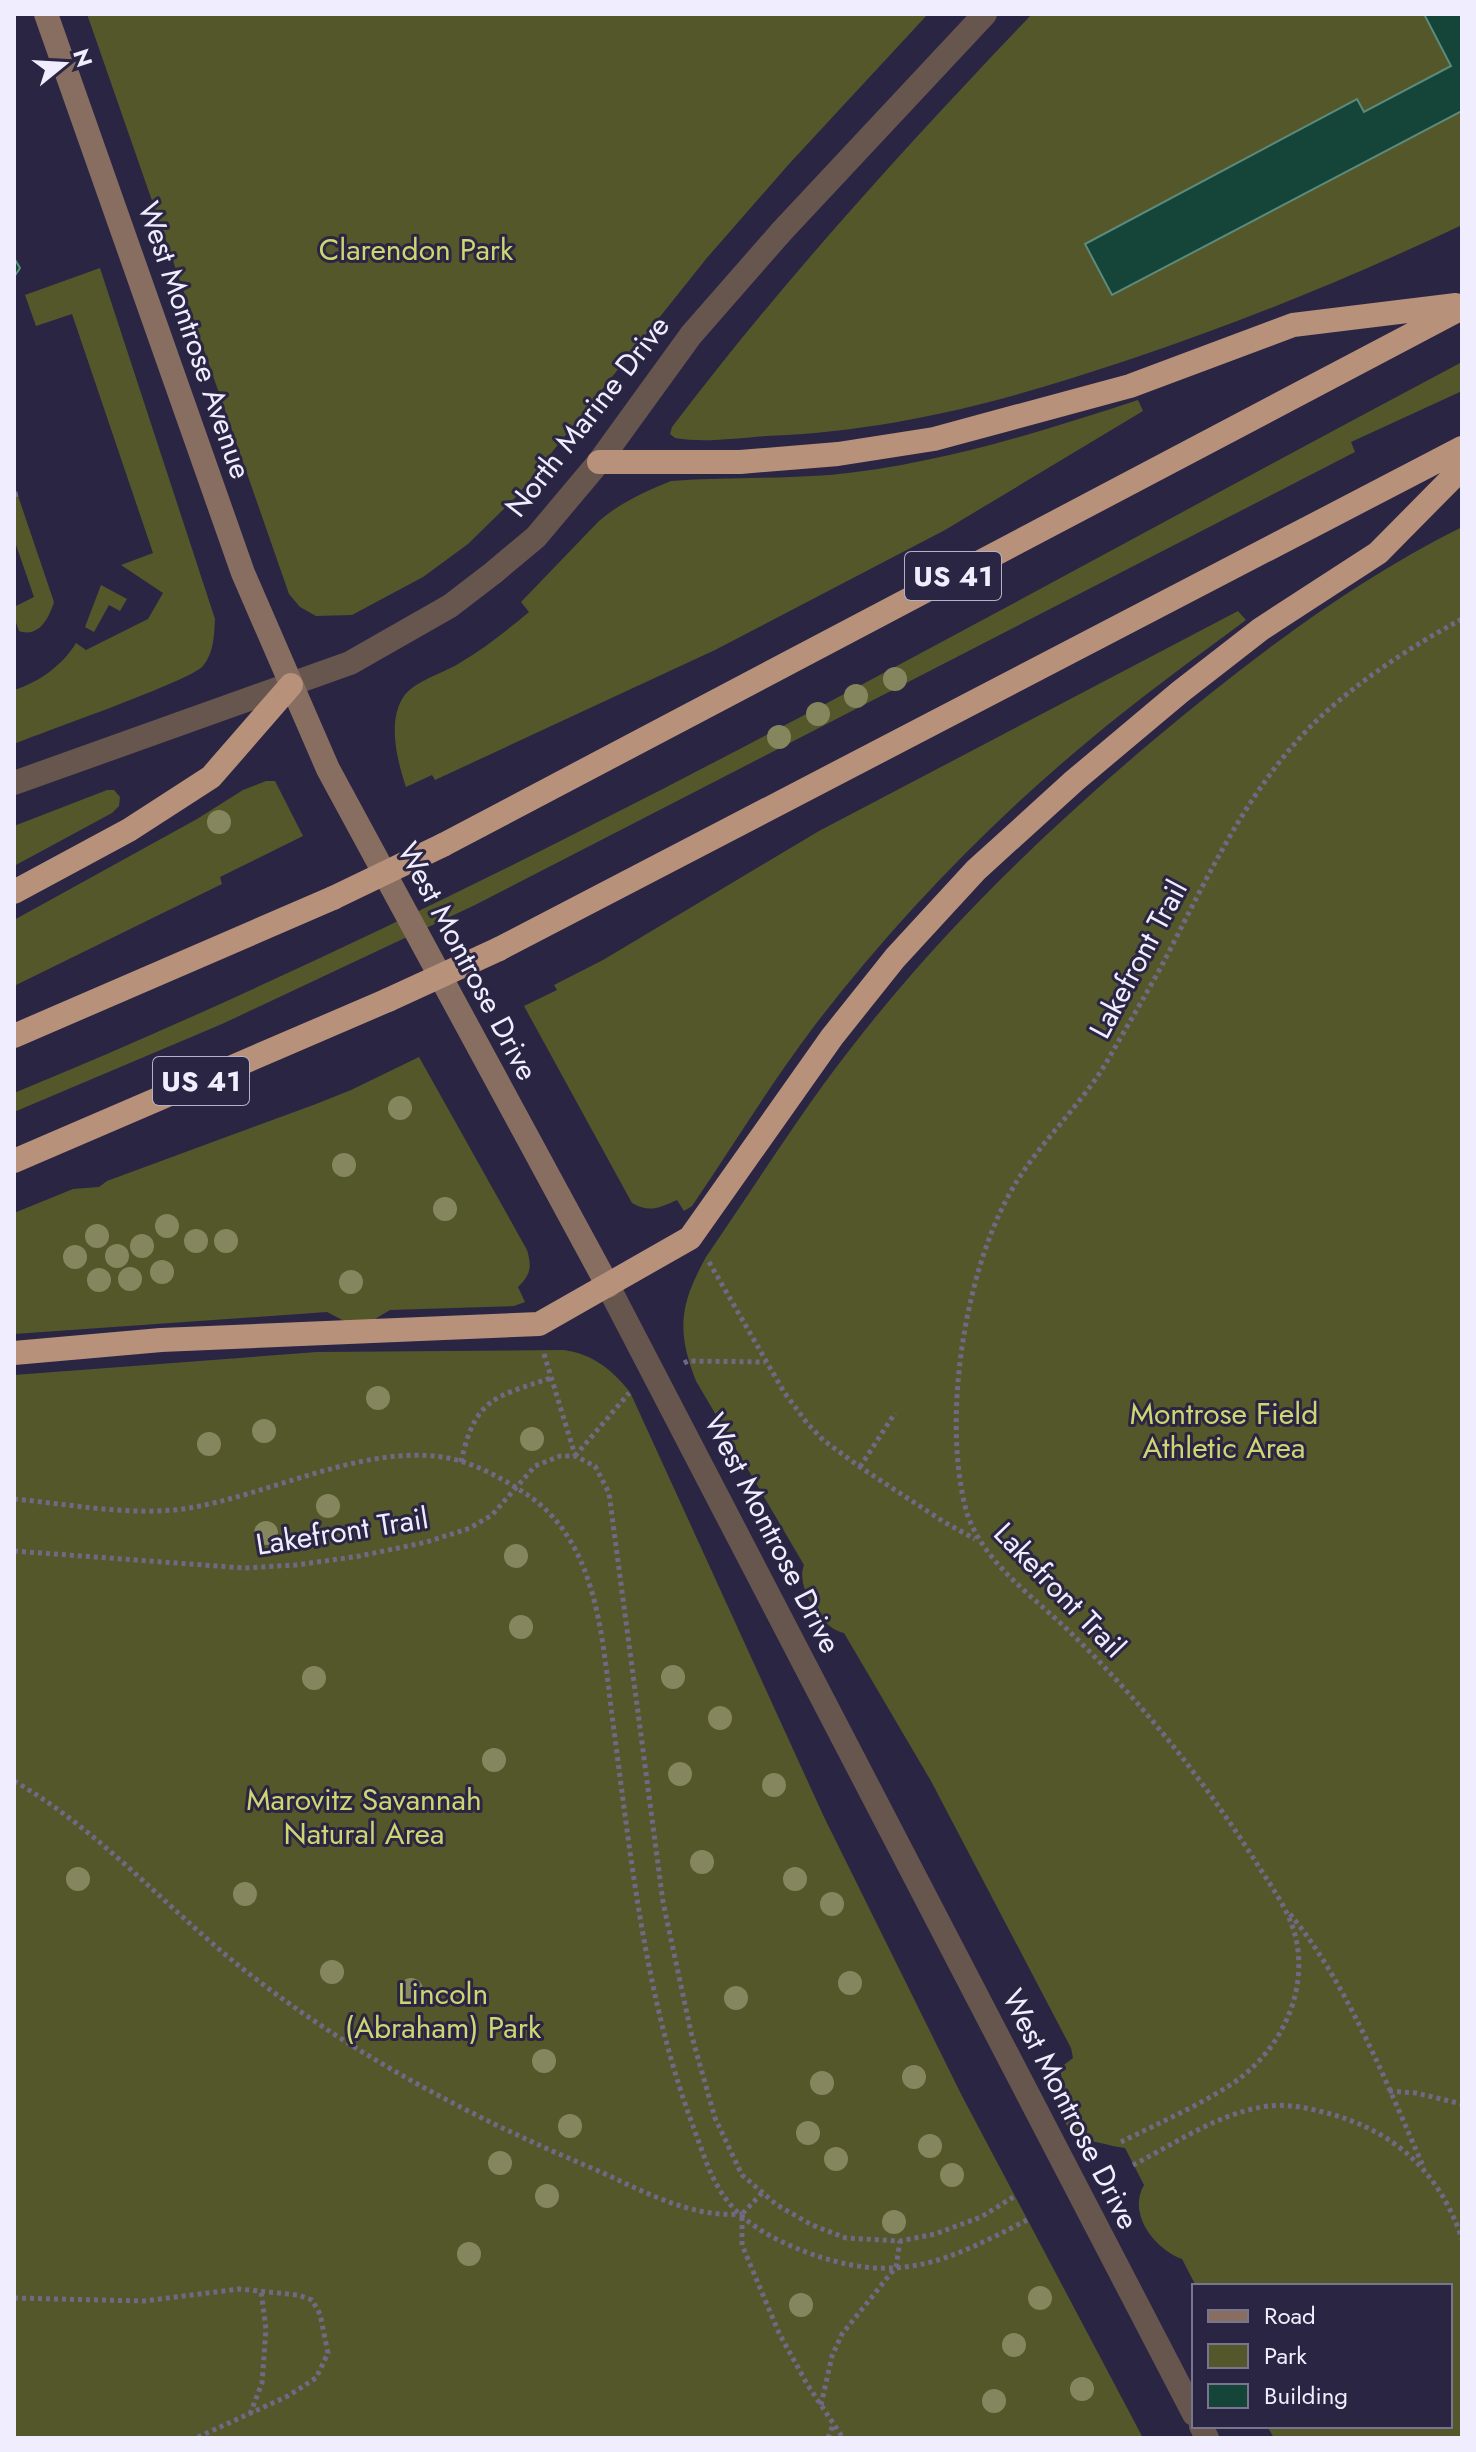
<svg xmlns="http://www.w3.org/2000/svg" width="1476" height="2452" viewBox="0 0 1476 2452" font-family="Jost,sans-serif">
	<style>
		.green { fill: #54572a }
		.building { fill: #144538; stroke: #5b8b7c; stroke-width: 2 }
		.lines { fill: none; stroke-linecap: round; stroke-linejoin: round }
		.path { stroke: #6f6a84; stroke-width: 5; stroke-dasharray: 4 4; stroke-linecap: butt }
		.service { stroke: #66564d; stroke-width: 24 }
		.tertiary { stroke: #66564d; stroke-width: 24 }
		.secondary { stroke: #886e60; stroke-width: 24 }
		.motorway { stroke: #b8917a; stroke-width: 24 }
		.motorway-bridge { stroke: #b8917a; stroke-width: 24 }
		.tree { fill: #85865d }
		.labels { text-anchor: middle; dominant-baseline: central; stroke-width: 6; stroke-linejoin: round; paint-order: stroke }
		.shield { fill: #2b2544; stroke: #b5b1c6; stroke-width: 2 }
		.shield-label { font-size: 28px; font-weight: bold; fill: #f0edfe }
		.park-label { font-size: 30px; fill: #ced571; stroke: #2b2544 }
		.street-label { font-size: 30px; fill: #f0edfe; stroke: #2b2544 }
	</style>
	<rect width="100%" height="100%" fill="#2b2544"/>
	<path class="green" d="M87,14H928L789,164L706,259L517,496L468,544L423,577L352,615L316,616L300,607L289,594Z
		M1032,14H1462V225C1354,276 1245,321 1131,359C1009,400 896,431 766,436C737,438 704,443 675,438L670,434L672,427C782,282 906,146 1032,14Z
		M100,268L215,619C214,636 214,652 203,666C190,681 43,732 14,744V690C39,682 62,666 76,643L86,650L148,619L163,593L121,565L153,553L72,314L36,326L25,295Z
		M1462,362V391L1351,442L1355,452L475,905L222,1024L14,1112V1093C515,887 985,615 1462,362Z
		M1138,400L1143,411L945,530L715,650L435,780L432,775L406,787C397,760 387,721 404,696C415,681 443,673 458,664C484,649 506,631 529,612L521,602L598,522C618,504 646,491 671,481C724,477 777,479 830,475C936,465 1037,433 1138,400Z
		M14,484L54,602C49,618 39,638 19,631L14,617V607L34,597L14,539Z
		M1462,527V2438H1274L1267,2426H1450V2286H1196L1182,2259C1155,2249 1127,2214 1144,2185L1125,2148C1108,2146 1095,2140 1078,2140L1066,2124L1064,2105L1056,2094L1062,2080L1060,2068L1073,2058L1071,2048L931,1781L844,1633C821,1629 795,1586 804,1565L696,1381C676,1330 680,1304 706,1257C757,1183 805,1105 862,1034C948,925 1044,833 1150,743C1248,661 1348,584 1462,527Z
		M101,585L127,599L120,611L109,605L94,632L85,627Z
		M1238,611L1246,620C1192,660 1138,699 1087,742C987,825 894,922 815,1025C771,1083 733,1146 692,1206L684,1211L677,1200C659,1208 649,1213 632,1203L524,1006L557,990L554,985L603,960L819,831Z
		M266,781H275L303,836L220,877L222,884L14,986V920L197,819L243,790Z
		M107,790H114L120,797L119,806L112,813L14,866V826Z
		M419,1057L527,1250C532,1267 531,1274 518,1287L525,1302L514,1306L390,1310L370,1322L348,1323L327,1312L14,1334V1213L73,1189L99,1187L107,1181L316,1104L351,1090Z
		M564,1350C593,1354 612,1370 630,1392L824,1817L962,2096L1143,2438H14V1375L317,1352Z"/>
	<path class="building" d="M1424,14H1462V111L1112,295L1085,244L1357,99L1364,112L1451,66Z
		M14,258L20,268L14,277Z"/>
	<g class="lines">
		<path class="path" d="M14,495L18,494
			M709,1262L784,1392L807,1423L823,1440L860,1467L944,1522L975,1539
			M544,1354L575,1455
			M684,1363L688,1361L765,1362
			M575,1456L629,1393
			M461,1462C475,1399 493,1397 551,1378
			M860,1467L895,1413
			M14,1499C69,1504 128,1516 183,1509C265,1497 360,1445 442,1457C471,1461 500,1477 523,1492C600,1540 602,1642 613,1723C631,1859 645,1997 693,2126C702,2150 710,2178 726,2199C745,2225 777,2241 806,2252C897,2286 946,2262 1027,2220
			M14,1551L244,1568L296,1565L360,1556L427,1542L470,1528L492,1515L535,1466L560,1456H575L595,1466L609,1493L663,1902L692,2037L715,2118L742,2175L777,2205L812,2225L846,2238L900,2241L935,2234L981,2217L1015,2196
			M14,1781C101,1831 165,1907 243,1969C348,2052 470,2117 594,2169C642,2190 688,2218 742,2214
			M1290,1914C1346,1981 1388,2086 1423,2166
			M1389,2091L1416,2093L1462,2104
			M1121,2142C1158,2123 1227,2094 1254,2066C1286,2035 1305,1989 1297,1944C1292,1915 1275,1892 1259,1867C1207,1784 1144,1705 1074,1636C1036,1598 978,1560 965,1506C942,1413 966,1262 1017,1181C1044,1138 1083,1103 1109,1058C1126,1028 1144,998 1161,967C1205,883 1245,792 1313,724C1355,683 1410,647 1462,619
			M1133,2165C1174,2144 1216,2115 1262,2107C1283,2103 1303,2107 1323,2112C1392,2129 1439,2170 1462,2239
			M762,2193L742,2214V2245L779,2333L807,2384L843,2438
			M14,2298L144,2301L239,2289L298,2295L312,2300L320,2314L328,2353L316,2378L288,2396L196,2438
			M821,2405L832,2356L842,2334L896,2267L900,2241
			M250,2414L262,2383L266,2329L261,2291
			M828,2438L833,2425"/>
		<path class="service" d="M608,1286L1194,2414
			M1201,2426L1207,2438"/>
		<path class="tertiary" d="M14,783L350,663L450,606L493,573L536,537L599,462L691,335L782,231L985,14"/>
		<path class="secondary" d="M46,14L243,573L328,769L608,1286"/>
		<path class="motorway" d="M599,462H740L838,454L934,439L1130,386L1293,325L1456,305
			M443,845L1462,308
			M14,892L129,830L211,777L291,685
			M499,949L1462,448
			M14,1036L333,898
			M14,1161L388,1000
			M14,1353L161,1340L539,1324L690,1238L832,1037L895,958L976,870L1074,781L1180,692L1261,629L1378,553L1462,468"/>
		<path class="motorway-bridge" d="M333,898L443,845
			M388,1000L499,949"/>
	</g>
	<g class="tree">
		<circle cx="895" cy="679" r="12"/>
		<circle cx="856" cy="696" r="12"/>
		<circle cx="818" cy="714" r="12"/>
		<circle cx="779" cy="737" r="12"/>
		<circle cx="219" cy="822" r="12"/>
		<circle cx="400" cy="1108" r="12"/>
		<circle cx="344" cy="1165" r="12"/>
		<circle cx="445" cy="1209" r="12"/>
		<circle cx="167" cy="1226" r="12"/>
		<circle cx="97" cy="1236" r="12"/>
		<circle cx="196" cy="1241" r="12"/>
		<circle cx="226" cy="1241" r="12"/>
		<circle cx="142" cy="1246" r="12"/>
		<circle cx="117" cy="1256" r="12"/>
		<circle cx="75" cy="1257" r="12"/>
		<circle cx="162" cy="1272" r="12"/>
		<circle cx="130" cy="1279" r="12"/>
		<circle cx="99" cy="1280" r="12"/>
		<circle cx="351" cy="1282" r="12"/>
		<circle cx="378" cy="1398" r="12"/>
		<circle cx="264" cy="1431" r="12"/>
		<circle cx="532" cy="1439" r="12"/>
		<circle cx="209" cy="1444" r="12"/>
		<circle cx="328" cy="1506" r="12"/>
		<circle cx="266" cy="1533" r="12"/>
		<circle cx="516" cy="1556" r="12"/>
		<circle cx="521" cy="1627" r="12"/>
		<circle cx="673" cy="1677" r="12"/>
		<circle cx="314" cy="1678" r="12"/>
		<circle cx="720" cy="1718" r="12"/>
		<circle cx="494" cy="1760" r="12"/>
		<circle cx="680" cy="1774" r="12"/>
		<circle cx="774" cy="1785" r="12"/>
		<circle cx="702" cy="1862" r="12"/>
		<circle cx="78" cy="1879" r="12"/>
		<circle cx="795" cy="1879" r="12"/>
		<circle cx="245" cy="1894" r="12"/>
		<circle cx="832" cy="1904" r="12"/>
		<circle cx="332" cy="1972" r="12"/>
		<circle cx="850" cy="1983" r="12"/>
		<circle cx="411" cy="1990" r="12"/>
		<circle cx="736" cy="1998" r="12"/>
		<circle cx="544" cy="2061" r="12"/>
		<circle cx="914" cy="2077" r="12"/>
		<circle cx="822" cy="2083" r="12"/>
		<circle cx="570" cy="2126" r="12"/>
		<circle cx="808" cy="2133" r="12"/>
		<circle cx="930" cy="2146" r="12"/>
		<circle cx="836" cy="2159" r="12"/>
		<circle cx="500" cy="2163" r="12"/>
		<circle cx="952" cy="2175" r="12"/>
		<circle cx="547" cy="2196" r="12"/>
		<circle cx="894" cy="2222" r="12"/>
		<circle cx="469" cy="2254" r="12"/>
		<circle cx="1040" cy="2298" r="12"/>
		<circle cx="801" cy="2305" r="12"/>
		<circle cx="1014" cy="2345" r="12"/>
		<circle cx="1082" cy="2389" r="12"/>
		<circle cx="994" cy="2401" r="12"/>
	</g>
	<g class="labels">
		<g class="shield">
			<rect x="905" y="552" width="96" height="48" rx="6"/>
			<rect x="153" y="1057" width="96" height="48" rx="6"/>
		</g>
		<g class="shield-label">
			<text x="953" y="576">US 41</text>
			<text x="201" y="1081">US 41</text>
		</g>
		<g class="park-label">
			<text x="416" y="249">Clarendon Park</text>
			<text x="1224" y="1413">Montrose Field<tspan x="1224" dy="34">Athletic Area</tspan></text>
			<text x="364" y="1799">Marovitz Savannah<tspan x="364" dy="34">Natural Area</tspan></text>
			<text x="443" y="1993">Lincoln<tspan x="443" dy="34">(Abraham) Park</tspan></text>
		</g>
		<g class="street-label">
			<text transform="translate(195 340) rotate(71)">West Montrose Avenue</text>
			<text transform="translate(587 416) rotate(-52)">North Marine Drive</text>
			<text transform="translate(1138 959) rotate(-62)">Lakefront Trail</text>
			<text transform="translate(468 961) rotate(62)">West Montrose Drive</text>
			<text transform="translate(342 1531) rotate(-9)">Lakefront Trail</text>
			<text transform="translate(773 1533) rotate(63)">West Montrose Drive</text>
			<text transform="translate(1060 1590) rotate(46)">Lakefront Trail</text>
			<text transform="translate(1071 2109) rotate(63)">West Montrose Drive</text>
		</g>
	</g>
	<rect width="1476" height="2452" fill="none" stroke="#f0edfe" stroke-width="32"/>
	<rect x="1192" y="2284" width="260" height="144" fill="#2b2544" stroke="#7a758e" stroke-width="2"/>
	<rect x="1208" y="2310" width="40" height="12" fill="#886e60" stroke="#7a758e" stroke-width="2"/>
	<text x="1264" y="2324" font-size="24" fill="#f0edfe">Road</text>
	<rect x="1208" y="2344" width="40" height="24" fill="#54572a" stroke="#7a758e" stroke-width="2"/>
	<text x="1264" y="2364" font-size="24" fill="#f0edfe">Park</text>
	<rect x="1208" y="2384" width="40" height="24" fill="#144538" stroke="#7a758e" stroke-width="2"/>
	<text x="1264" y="2404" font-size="24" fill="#f0edfe">Building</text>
	<g transform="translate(64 64) rotate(72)" stroke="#2b2544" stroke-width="6" paint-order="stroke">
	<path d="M0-6L14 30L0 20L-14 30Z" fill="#f0edfe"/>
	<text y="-12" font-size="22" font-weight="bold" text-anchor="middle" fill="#f0edfe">N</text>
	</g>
</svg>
